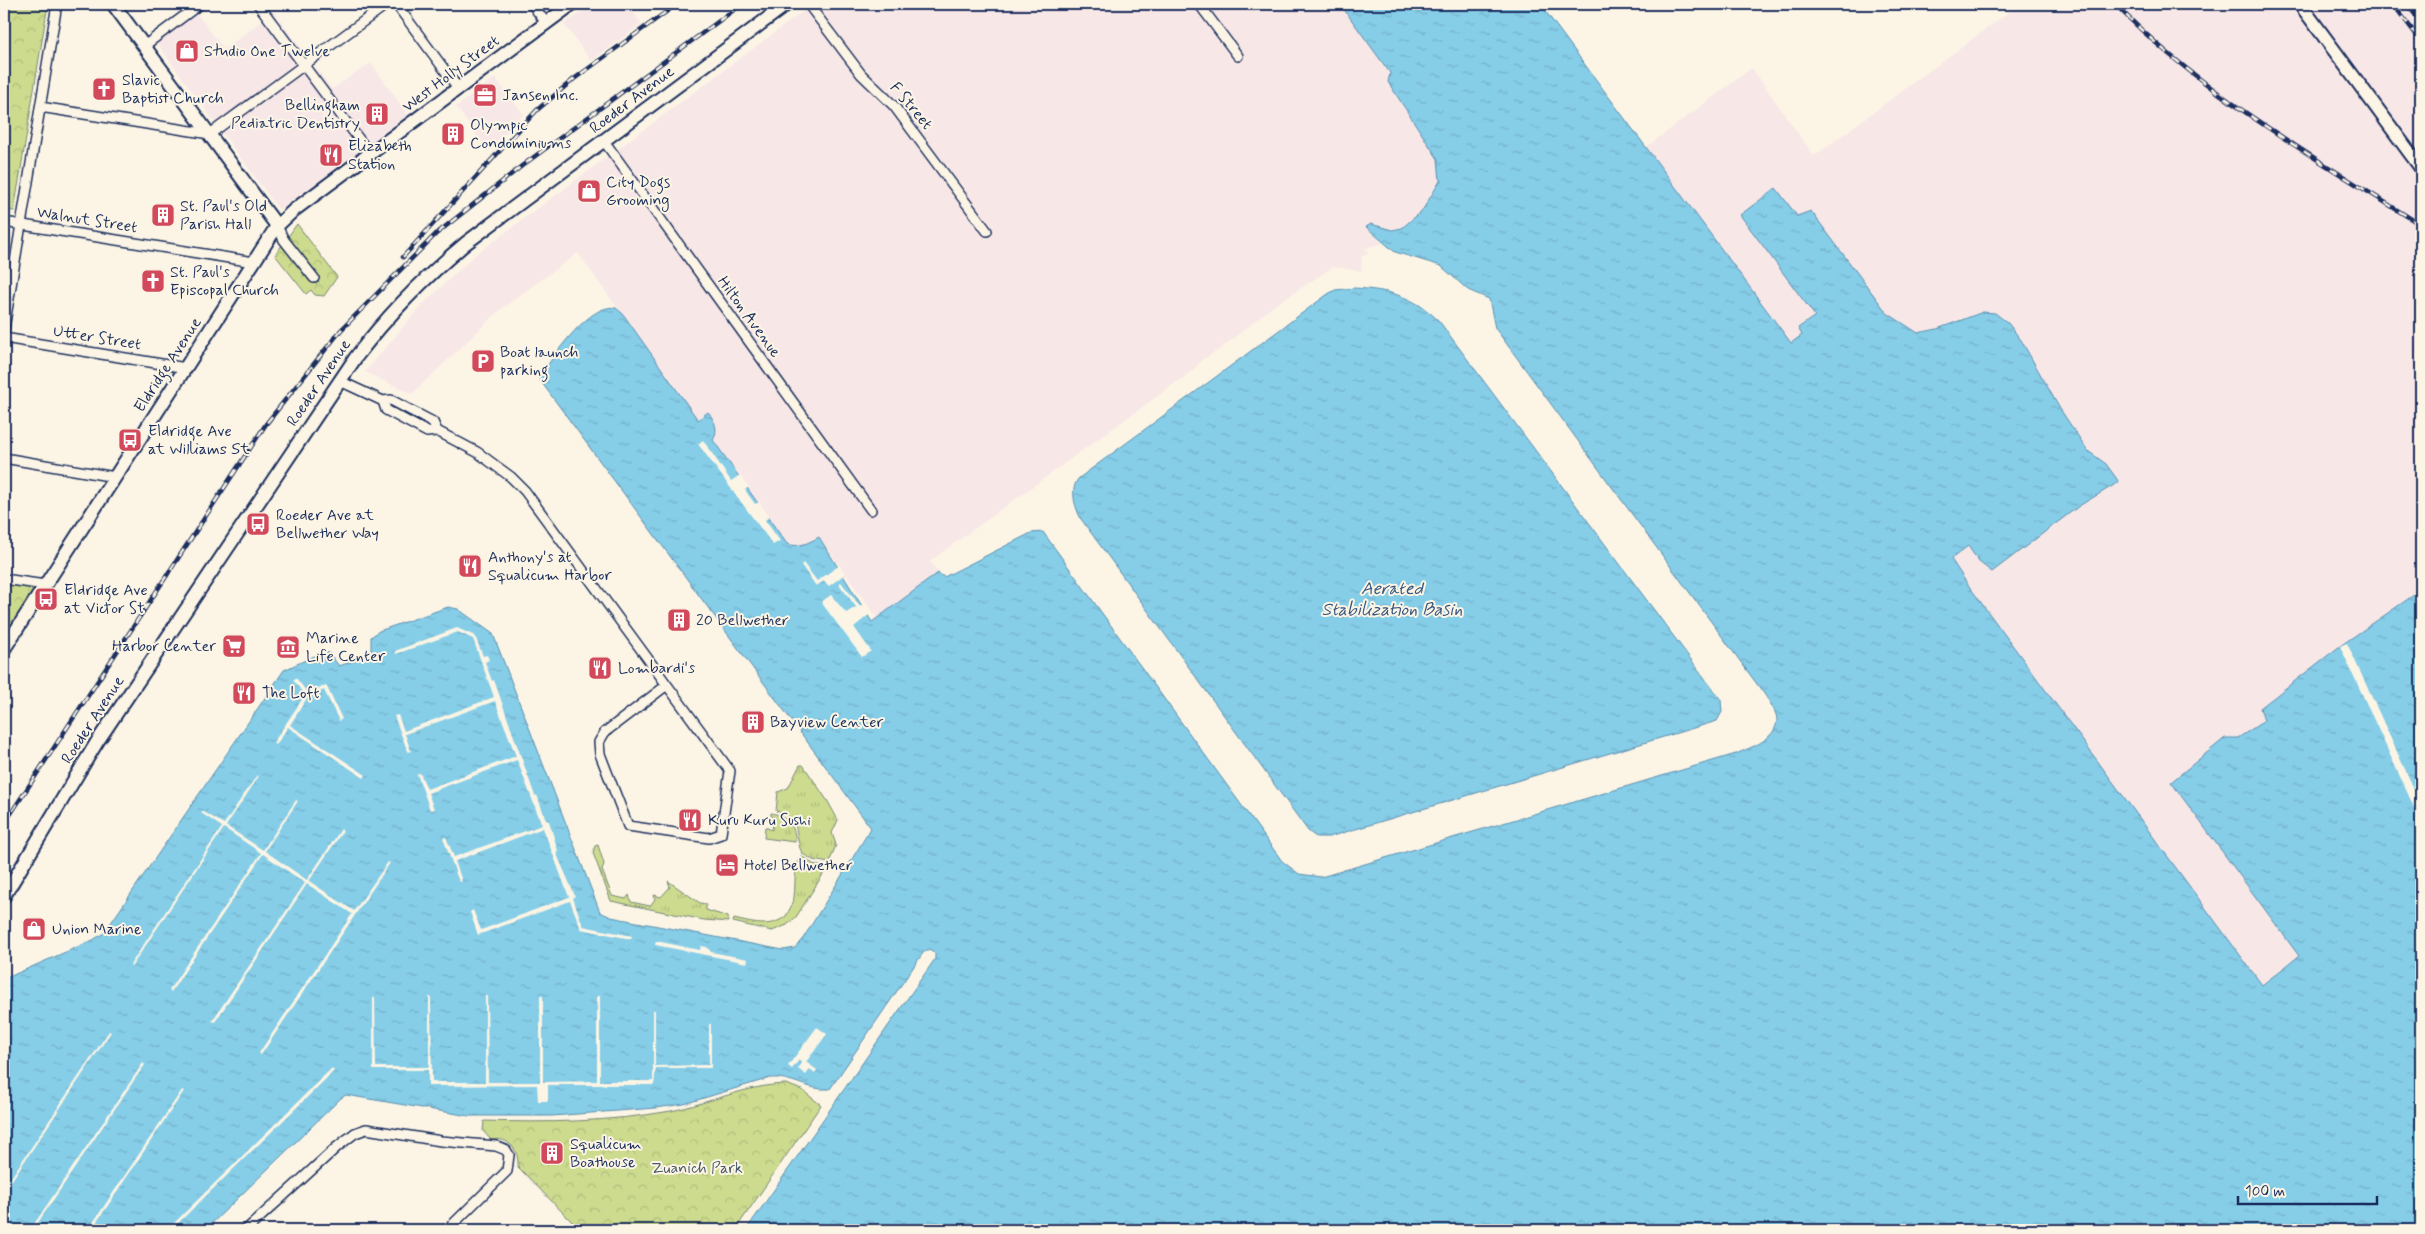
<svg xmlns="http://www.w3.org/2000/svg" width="2425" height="1234" viewBox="0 0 2425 1234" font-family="Mynerve,sans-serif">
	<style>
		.built { fill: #f8e7e7 }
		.grass { fill: url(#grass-tufts); stroke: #748576 }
		.park { fill: url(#park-crowns); stroke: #748576 }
		.water { fill: url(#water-ripples); stroke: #5b8eb0 }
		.pier { fill: #fcf5e5 }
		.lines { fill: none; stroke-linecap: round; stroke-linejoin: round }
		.street-casing { stroke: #1b2f5e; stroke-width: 12 }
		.secondary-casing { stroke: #1b2f5e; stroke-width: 16 }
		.street { stroke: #fcf5e5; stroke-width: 9 }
		.secondary { stroke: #fcf5e5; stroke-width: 12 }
		.rail-casing { stroke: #1b2f5e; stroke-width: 4.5 }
		.rail { stroke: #fcf5e5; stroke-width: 2.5; stroke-dasharray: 8; stroke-linecap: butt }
		.labels { text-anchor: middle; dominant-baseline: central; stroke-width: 4; stroke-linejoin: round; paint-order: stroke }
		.poi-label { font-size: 16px; fill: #1b2f5e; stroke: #fcf5e5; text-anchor: start }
		.street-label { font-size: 16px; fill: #1b2f5e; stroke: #fcf5e5 }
		.park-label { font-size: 16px; fill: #485a6a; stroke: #fcf5e5 }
		.water-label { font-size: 18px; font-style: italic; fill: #365680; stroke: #fcf5e5 }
	</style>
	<defs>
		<pattern id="grass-tufts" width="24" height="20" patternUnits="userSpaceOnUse" patternTransform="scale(1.25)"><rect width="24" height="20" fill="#cddb8e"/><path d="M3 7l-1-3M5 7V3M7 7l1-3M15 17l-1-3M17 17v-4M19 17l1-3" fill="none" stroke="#afbc7d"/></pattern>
		<pattern id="park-crowns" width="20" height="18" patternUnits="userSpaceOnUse" patternTransform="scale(1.25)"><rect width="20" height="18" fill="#cddb8e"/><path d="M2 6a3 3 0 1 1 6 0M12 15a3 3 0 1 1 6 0" fill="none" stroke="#afbc7d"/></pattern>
		<pattern id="water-ripples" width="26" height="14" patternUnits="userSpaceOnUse" patternTransform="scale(1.25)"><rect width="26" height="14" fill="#86cde7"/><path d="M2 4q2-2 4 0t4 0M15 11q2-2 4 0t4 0" fill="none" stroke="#73b0c9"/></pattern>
	</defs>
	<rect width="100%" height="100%" fill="#fcf5e5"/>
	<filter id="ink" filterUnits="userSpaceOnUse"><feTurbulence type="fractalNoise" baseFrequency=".02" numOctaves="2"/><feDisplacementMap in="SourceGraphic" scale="10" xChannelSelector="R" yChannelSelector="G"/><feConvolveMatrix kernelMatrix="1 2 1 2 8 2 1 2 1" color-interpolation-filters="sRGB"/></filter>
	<g filter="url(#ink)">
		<path class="built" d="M592,4H627L642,24L591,61L564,24Z
			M813,4H1340L1390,73L1388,82L1438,159L1440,181L1422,211L1402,228L1392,230L1371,224L1366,228L1383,243L1366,248L1368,254L1362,256L1361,271L1333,267L1272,307L1220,349L1202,360L1192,371L930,561L938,573L879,621L819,537L804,545L793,546L787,544L713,439L708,412L698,420L578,253L500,310L412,394L365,372L422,305L475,255Z
			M2020,4H2421V590L2340,646L2261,708L2264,721L2171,782L2299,957L2262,985L1966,582L1951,558L1968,545L1979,562L2100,494L2106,464L2088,451L2060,409L2021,340L2009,323L1995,313L1962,318L1937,329L1918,333L1887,313L1797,216L1740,215L1815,316L1798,328L1802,335L1791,343L1645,148L1752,68L1814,156Z
			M190,5L224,49L274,12L332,89L371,63L408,115L279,210L150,34Z
			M495,78L524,114L488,151L456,107Z"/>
		<path class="grass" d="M800,765H803L827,800L838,820L832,833L836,845L829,863L813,860L803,854C792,838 805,819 776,811L778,792L788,788Z
			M771,813C785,815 797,827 795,842L764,838L765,827L772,830L774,817L771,816Z
			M598,845L604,864L602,870L612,896L626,899L629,895L631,902L650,906L655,899L654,895L661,897L670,887L668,881L700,903L706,904V910L728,917L729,922L704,920L611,901L593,853L595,846Z
			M801,856L813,864L827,868L796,917L787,925L772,931L733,922L734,919C752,923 770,929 786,916C789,910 794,903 794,897C796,882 793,869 801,856Z"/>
		<path class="park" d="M4,4H48L14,211L4,210Z
			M297,224L337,277L324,296L315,295L311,290L306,294L275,255Z
			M4,582L36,587L4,637Z
			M786,1084L802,1090L821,1105L735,1230H580L518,1167C519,1151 510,1136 491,1140L483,1131L484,1121C547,1123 609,1122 671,1111C710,1103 747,1085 786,1084Z"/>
		<path class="water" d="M1340,4H1540L1791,343L1802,335L1798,328L1815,316L1740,215L1776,188L1797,216L1811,211L1887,313L1918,333L1937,329L1983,312L1995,313L2008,323L2021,340L2060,409L2088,451L2106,464L2119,482L2079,506L1992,572L1979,562L1968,546L1951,559L1966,582L2262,985L2299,956L2171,782L2225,738H2238L2264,721L2260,708L2340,646L2421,590V1230H746L935,959V953L929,949L923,953L830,1089C808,1091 791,1076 770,1078L684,1104L656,1108L552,1116H469L346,1095L341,1098L205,1230H4V979L93,940L104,933L284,670L323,652L329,653L339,666L371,655V637L379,631L448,607L458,609L493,634L600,912L611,917L783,950L795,948L804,937L871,828L539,379C550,360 590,301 616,308L623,314L698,420L708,412C715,421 719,430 713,440L787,544C799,548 808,543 819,537L872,622L938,573L944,577L1031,533L1043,532L1282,861L1299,874L1321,877L1736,754C1751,747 1776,740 1777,720C1777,712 1769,702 1765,695L1495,328L1489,299L1468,290L1441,266L1395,252L1366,227L1371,224L1392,230L1402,228L1422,211L1440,181L1438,159L1388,82L1390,73Z
			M1354,288C1389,290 1414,296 1439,321L1721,700L1722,712L1717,721L1329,837H1316L1308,831L1081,519C1075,507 1069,489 1079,478L1328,294L1335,290Z"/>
		<path class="pier" d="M703,440L731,481L740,475L749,487L745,490L755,504L759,502L769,517L765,520L780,541L773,545L698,444Z
			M803,563L817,581L840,565L845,574L829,586L824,581L816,586L801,565Z
			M841,582L860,606L864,604L870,614L854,627L871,651L862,657L821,602L831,595L846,613L856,607L839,584Z
			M457,628L475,636L483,656L487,655L489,660L485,662L492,681L494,680L535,796L537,795L546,820L549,821L558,851L556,852L575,896L573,898L583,926L632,936L631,939L581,929L570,901L478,935L470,912L473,910L481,930L569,897L543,828L455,861L462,881L459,882L443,838L446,837L454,857L542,825L517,760L428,793L434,809L430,810L417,774L420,773L427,789L516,756L495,701L405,734L411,751L408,752L394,716L398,715L404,731L494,697L473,639L458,632L396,654L395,651Z
			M2347,643L2421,804V817L2419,818L2340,646Z
			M296,678L307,692L310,693L326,685L342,719L339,721L324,690L307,698L290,725L366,775L364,778L288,727L276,745L273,743L303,698L304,694L293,680Z
			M257,775L259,776L226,826L263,850L296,800L298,801L265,851L307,880L341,829L343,831L309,881L354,911L388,862L390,863L261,1055L259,1053L352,914L307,884L215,1022L212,1021L305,883L263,854L171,992L169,990L261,853L224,828L132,966L130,965L222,827L201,813L202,811L224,824Z
			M656,941L700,950L701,946L707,947L711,952L748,959L747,963L655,945Z
			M485,996H487L488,1082H540V996H543V1082L597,1081V996H600V1081H653V1010H655V1066L709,1065V1024H711V1068H656L654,1085H548V1101H538L537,1085L428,1086V1070H373V997H375L376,1067H429V997H431L432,1082H485Z
			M817,1027L827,1034L806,1062L817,1070L815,1073L810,1069L806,1075L798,1069L802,1063L799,1060L792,1069L788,1066Z
			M109,1031L111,1032L4,1192V1188Z
			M143,1063L145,1065L137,1076L33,1230H30Z
			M332,1068L334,1071L171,1230H167Z
			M182,1090L184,1091L109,1204L91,1230H88Z"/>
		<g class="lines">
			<g class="street-casing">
				<path id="street" d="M258,4L370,154
					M396,4L458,88
					M532,4L546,23
					M808,4L861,74L894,106L987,231
					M1199,4L1238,56
					M144,46L200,4
					M40,107L210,134L387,4
					M604,141L871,510
					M4,222L254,262
					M277,226L284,240L314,278
					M4,329L57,4
					M4,338L186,368
					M340,381L383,401L391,400L433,422L437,431
					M383,401L386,410L427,432L437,431L477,452L511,477L525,491L659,674L667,685L730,771L721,834L709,838L628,826L600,754L599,742L605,732L667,685
					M4,458L115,477
					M4,579L45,585
					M246,1230L337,1147L355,1133L366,1129L441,1141L496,1146L506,1150L509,1155L507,1171L447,1230"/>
			</g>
			<g class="secondary-casing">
				<path id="secondary" d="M113,4L277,226
					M2300,4L2421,168
					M4,649L277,226L294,210L572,4
					M4,896L97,742L356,357C388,315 425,277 466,243L787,4"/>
			</g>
			<use href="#street" class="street"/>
			<use href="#secondary" class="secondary"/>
			<g class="rail-casing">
				<path id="rail" d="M2115,4C2203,95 2316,158 2421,225
					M2393,4L2421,41
					M2407,4L2421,22
					M2420,4L2421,6
					M403,257L537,110L574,79L677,4
					M4,824L266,424L341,330L436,234L523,165L742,4"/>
			</g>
			<use href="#rail" class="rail"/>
		</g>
	</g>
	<defs>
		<g id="shop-square" transform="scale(1.25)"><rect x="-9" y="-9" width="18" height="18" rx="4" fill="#d1495b" stroke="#fcf5e5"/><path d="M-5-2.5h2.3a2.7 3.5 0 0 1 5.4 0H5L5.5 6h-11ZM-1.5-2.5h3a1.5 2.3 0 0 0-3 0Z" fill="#fff"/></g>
		<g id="church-square" transform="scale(1.25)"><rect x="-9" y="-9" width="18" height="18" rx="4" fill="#d1495b" stroke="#fcf5e5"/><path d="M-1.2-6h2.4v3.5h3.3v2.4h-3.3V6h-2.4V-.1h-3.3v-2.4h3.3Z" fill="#fff"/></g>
		<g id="office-square" transform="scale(1.25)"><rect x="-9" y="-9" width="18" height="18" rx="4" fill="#d1495b" stroke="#fcf5e5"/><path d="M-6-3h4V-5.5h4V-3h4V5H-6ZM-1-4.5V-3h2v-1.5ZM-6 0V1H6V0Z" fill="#fff"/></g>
		<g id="building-square" transform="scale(1.25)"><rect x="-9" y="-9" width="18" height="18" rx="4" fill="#d1495b" stroke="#fcf5e5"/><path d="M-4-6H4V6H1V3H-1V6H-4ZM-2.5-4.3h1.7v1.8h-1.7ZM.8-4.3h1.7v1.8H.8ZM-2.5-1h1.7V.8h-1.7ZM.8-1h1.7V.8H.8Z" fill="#fff"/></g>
		<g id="restaurant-square" transform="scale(1.25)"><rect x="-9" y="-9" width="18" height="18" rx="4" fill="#d1495b" stroke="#fcf5e5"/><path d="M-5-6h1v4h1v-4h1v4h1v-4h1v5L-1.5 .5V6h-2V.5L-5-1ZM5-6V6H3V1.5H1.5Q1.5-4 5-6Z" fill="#fff"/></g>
		<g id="parking-square" transform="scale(1.25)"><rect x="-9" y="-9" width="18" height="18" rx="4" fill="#d1495b" stroke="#fcf5e5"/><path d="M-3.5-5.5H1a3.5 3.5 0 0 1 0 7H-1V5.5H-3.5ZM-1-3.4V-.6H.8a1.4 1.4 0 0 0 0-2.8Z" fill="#fff"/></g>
		<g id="bus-square" transform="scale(1.25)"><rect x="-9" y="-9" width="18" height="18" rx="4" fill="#d1495b" stroke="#fcf5e5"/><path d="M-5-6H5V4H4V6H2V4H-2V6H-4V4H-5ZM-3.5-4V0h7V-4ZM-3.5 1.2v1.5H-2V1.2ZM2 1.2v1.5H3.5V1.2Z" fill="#fff"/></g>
		<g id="supermarket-square" transform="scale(1.25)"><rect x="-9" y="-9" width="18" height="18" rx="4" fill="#d1495b" stroke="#fcf5e5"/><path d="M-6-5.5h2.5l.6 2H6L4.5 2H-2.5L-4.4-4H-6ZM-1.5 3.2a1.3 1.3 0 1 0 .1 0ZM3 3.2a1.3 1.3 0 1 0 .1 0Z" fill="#fff"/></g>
		<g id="museum-square" transform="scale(1.25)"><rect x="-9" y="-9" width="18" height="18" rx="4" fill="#d1495b" stroke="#fcf5e5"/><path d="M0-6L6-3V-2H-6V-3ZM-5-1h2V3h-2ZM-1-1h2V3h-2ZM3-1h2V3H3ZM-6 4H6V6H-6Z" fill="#fff"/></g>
		<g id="hotel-square" transform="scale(1.25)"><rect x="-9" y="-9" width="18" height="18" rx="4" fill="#d1495b" stroke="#fcf5e5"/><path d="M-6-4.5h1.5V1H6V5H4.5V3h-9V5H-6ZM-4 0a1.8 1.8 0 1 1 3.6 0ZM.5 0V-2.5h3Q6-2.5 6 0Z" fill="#fff"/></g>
	</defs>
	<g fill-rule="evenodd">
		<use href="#shop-square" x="187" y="51"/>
		<use href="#church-square" x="104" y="89"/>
		<use href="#office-square" x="485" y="95"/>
		<use href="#building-square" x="377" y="114"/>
		<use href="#building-square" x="453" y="134"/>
		<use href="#restaurant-square" x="331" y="155"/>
		<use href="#shop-square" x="589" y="191"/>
		<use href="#building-square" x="163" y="215"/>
		<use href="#church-square" x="153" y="281"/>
		<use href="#parking-square" x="483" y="361"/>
		<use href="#bus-square" x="130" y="440"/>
		<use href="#bus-square" x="258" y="524"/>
		<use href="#restaurant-square" x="470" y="566"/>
		<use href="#bus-square" x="46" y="599"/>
		<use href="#building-square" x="679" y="620"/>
		<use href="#supermarket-square" x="234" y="646"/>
		<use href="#museum-square" x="288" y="647"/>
		<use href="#restaurant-square" x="600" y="668"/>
		<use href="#restaurant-square" x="244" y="693"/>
		<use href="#building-square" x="753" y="722"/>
		<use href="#restaurant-square" x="690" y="820"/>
		<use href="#hotel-square" x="727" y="865"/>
		<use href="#shop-square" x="34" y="929"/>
		<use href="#building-square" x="552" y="1153"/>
	</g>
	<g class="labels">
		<g class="poi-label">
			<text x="204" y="51">Studio One Twelve</text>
			<text x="122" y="80">Slavic<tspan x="122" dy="18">Baptist Church</tspan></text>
			<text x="502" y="95">Jansen Inc.</text>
			<text x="360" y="105" text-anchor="end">Bellingham<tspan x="360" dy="18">Pediatric Dentistry</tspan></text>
			<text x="470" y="125">Olympic<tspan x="470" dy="18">Condominiums</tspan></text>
			<text x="348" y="146">Elizabeth<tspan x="348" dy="18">Station</tspan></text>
			<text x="606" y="182">City Dogs<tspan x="606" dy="18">Grooming</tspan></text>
			<text x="180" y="206">St. Paul's Old<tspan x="180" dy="18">Parish Hall</tspan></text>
			<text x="170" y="272">St. Paul's<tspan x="170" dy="18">Episcopal Church</tspan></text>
			<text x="500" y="352">Boat launch<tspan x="500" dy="18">parking</tspan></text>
			<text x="148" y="431">Eldridge Ave<tspan x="148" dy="18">at Williams St</tspan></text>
			<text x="276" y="515">Roeder Ave at<tspan x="276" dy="18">Bellwether Way</tspan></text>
			<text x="488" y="557">Anthony's at<tspan x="488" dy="18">Squalicum Harbor</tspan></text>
			<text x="64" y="590">Eldridge Ave<tspan x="64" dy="18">at Victor St</tspan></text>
			<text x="696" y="620">20 Bellwether</text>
			<text x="306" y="638">Marine<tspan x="306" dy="18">Life Center</tspan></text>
			<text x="216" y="646" text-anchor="end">Harbor Center</text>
			<text x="618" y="668">Lombardi's</text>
			<text x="262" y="693">The Loft</text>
			<text x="770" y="722">Bayview Center</text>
			<text x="708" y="820">Kuru Kuru Sushi</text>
			<text x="744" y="865">Hotel Bellwether</text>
			<text x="52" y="929">Union Marine</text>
			<text x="570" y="1144">Squalicum<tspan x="570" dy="18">Boathouse</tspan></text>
		</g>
		<g class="street-label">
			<text transform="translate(451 74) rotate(-37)">West Holly Street</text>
			<text transform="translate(632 100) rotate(-37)">Roeder Avenue</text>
			<text transform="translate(911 106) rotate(50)">F Street</text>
			<text transform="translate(87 220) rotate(9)">Walnut Street</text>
			<text transform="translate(749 317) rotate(54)">Hilton Avenue</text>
			<text transform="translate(97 338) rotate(9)">Utter Street</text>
			<text transform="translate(168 365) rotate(-57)">Eldridge Avenue</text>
			<text transform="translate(319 383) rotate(-56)">Roeder Avenue</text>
			<text transform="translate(93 720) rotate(-57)">Roeder Avenue</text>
		</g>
		<g class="park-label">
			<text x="697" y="1168">Zuanich Park</text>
		</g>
		<g class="water-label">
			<text x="1392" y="589">Aerated<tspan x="1392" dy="21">Stabilization Basin</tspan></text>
		</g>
	</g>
	<rect width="2425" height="1234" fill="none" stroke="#fcf5e5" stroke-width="20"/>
	<rect x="10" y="10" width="2405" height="1214" fill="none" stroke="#1b2f5e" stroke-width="2" filter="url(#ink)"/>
	<path d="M2238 1196v8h139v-8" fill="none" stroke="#1b2f5e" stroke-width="2.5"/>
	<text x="2245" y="1196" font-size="15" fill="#1b2f5e" stroke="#fcf5e5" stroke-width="4" paint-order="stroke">100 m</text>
</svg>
